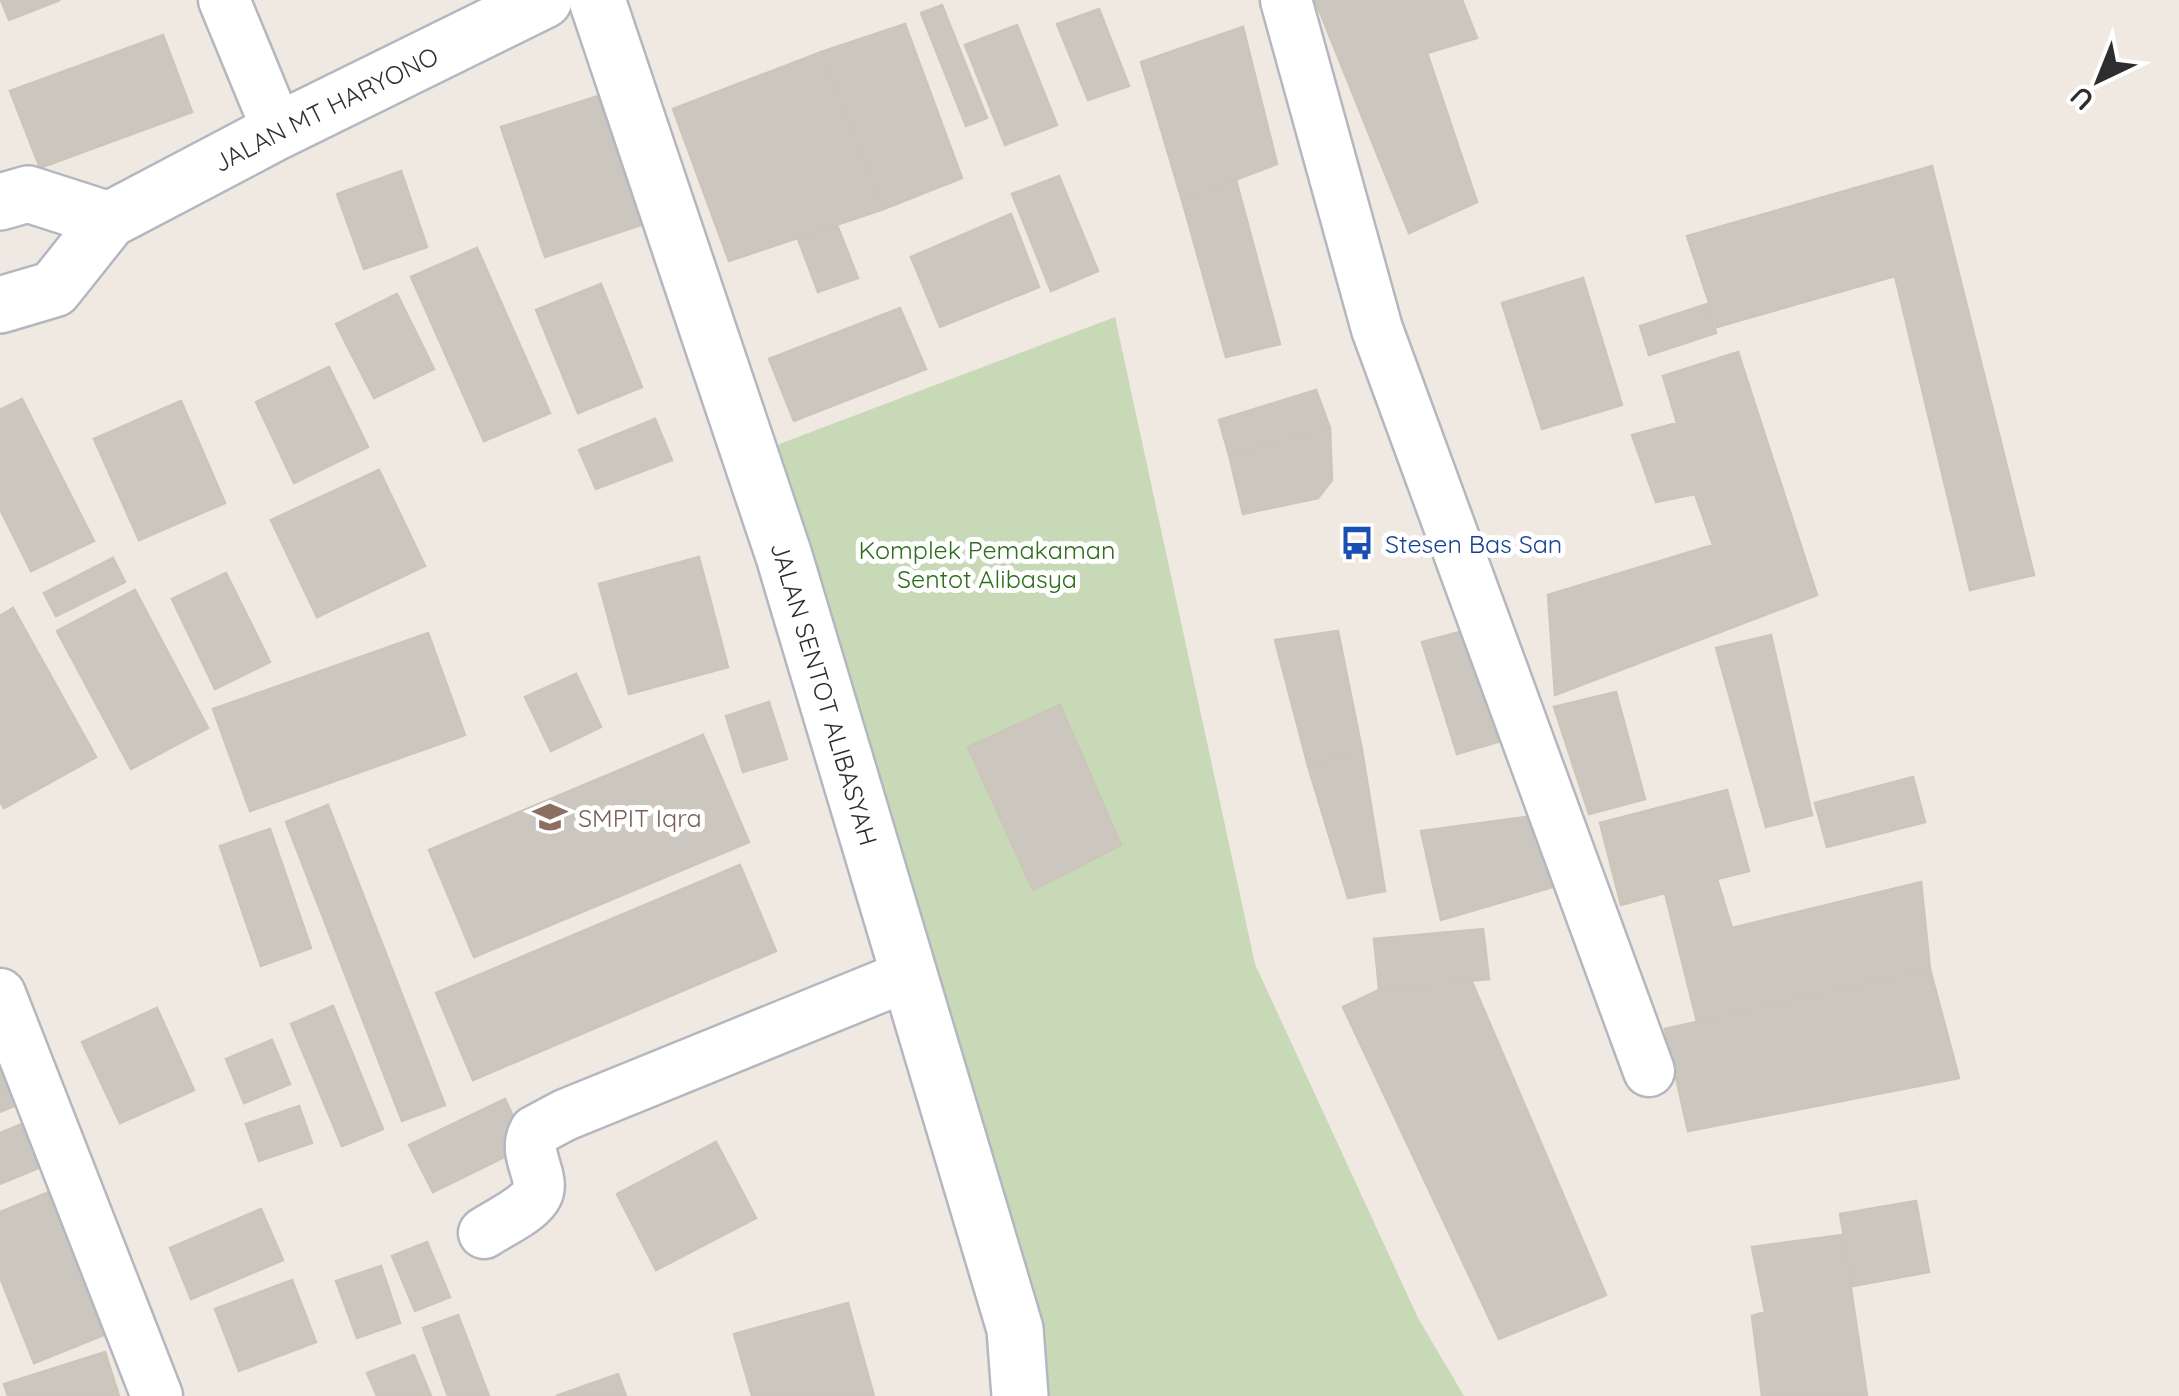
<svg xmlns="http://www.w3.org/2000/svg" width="2179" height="1396" viewBox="0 0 2179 1396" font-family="Quicksand,sans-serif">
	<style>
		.cemetery { fill: #c8d9b8 }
		.building { fill: #cbc7bf; stroke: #cbc5ba; stroke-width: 2.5 }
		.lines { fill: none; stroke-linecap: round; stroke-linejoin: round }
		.minor-casing { stroke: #b4b7c1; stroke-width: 55 }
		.tertiary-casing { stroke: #b4b7c1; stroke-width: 60 }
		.minor { stroke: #fff; stroke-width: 50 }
		.tertiary { stroke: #fff; stroke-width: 55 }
		.labels { text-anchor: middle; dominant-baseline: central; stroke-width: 10; stroke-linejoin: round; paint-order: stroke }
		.street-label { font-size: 25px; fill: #2e2e2e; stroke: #fff }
		.transit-label { font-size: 25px; fill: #164399; stroke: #fff; text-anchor: start }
		.park-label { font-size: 25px; fill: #2c6e1b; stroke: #fff }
		.education-label { font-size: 25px; fill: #785e54; stroke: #fff; text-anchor: start }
	</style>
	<rect width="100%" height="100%" fill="#efe9e1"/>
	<path class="cemetery" d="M1115,317L1255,964L1418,1318L1464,1396H1050L1033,1324L766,449Z"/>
	<path class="building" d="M1,0H60L9,20Z
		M1315,0H1462L1477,38L1427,53L1477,202L1409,233Z
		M942,5L987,118L966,126L921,13Z
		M1099,9L1129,86L1088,100L1057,24Z
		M905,24L962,178L884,209L821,52Z
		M1017,25L1057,125L1005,145L965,45Z
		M1243,27L1277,164L1182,200L1141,62Z
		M163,35L192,112L40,168L10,91Z
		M821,52L884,209L729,261L673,109Z
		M598,96L641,225L545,257L501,127Z
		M1932,166L2034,575L1970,590L1895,276L1717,327L1687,236Z
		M401,171L427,247L364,269L337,194Z
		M1059,176L1098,271L1051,291L1012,194Z
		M1236,180L1280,344L1226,357L1182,200Z
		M1011,214L1039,287L940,327L911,257Z
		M837,225L858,278L818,292L798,239Z
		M477,248L550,413L484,441L411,277Z
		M1583,278L1622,405L1542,429L1502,303Z
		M601,284L642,387L578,413L536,310Z
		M397,294L434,369L374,398L336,324Z
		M1707,304L1716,333L1649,355L1640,326Z
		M900,308L926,369L794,421L769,359Z
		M1738,352L1817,595L1555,695L1548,595L1713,545L1695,494L1656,502L1632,435L1677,423L1663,376Z
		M329,367L368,447L294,483L256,402Z
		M1316,390L1330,428L1229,455L1219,420Z
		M22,399L94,541L31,571L0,509V410Z
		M181,401L225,503L139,540L94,439Z
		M655,419L672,460L596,489L579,450Z
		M1330,428L1332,480L1318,498L1243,514L1229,455Z
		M379,470L425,566L317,617L271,520Z
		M699,557L728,667L629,694L599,584Z
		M113,558L125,582L56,616L44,593Z
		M226,573L270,662L215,689L172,599Z
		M135,590L208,728L131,769L57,631Z
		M13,608L96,757L4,808L0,801V616Z
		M1474,628L1508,739L1457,754L1422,642Z
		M1338,631L1362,750L1308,766L1275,640Z
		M428,633L465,735L250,811L213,709Z
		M1771,635L1812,815L1766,827L1716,648Z
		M576,674L601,727L551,751L525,697Z
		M1616,692L1645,799L1589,814L1554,707Z
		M769,702L787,759L743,772L726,716Z
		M1060,705L1121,845L1033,890L968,747Z
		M703,735L749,842L474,957L429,850Z
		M1362,750L1385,891L1348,898L1308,766Z
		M1913,777L1925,822L1827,847L1815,803Z
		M1727,790L1749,871L1717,879L1732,928L1921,882L1930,969L1697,1022L1665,893L1621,905L1600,823Z
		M328,805L445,1105L402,1121L286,822Z
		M1548,814L1570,882L1441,920L1421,831Z
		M270,829L311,948L261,966L220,846Z
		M740,865L776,951L473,1080L436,993Z
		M1483,929L1489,979L1379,989L1374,939Z
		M1930,969L1959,1078L1688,1131L1665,1029Z
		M1472,982L1606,1295L1499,1339L1343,1007L1381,989Z
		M333,1006L383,1129L342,1146L291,1024Z
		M157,1008L194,1090L120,1123L82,1042Z
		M272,1040L290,1084L244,1103L226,1059Z
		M0,1054L21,1103L0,1112Z
		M505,1099L527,1146L433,1192L409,1145Z
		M299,1106L312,1143L259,1161L246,1124Z
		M29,1121L48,1164L0,1184V1133Z
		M716,1142L756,1218L656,1270L617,1194Z
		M59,1188L116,1330L34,1363L0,1277V1212Z
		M1916,1201L1929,1272L1853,1286L1840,1214Z
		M261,1209L283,1260L191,1299L170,1248Z
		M1843,1235L1867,1396H1762L1752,1316L1765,1312L1752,1247Z
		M427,1242L450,1297L415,1311L392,1256Z
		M381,1266L400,1323L357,1338L336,1281Z
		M292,1280L316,1342L239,1371L215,1309Z
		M848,1303L874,1396H752L734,1334Z
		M458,1315L489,1396H448L423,1328Z
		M105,1352L119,1396H8L4,1384Z
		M414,1355L431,1396H377L367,1373Z
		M618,1374L626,1396H556Z"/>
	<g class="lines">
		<g class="minor-casing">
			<path id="minor" d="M224,0L278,131
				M1286,0L1377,329L1649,1071
				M0,994L157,1396
				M484,1233C499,1223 520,1214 532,1201C552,1181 520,1157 535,1131L565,1115L909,975"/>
		</g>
		<g class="tertiary-casing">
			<g id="tertiary">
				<path id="s1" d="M597,0L784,556L1015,1329L1020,1396"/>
				<path d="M0,202L28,194L109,220"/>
				<path id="s2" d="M0,305L54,289L109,220L278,131L544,0"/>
			</g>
		</g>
		<use href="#minor" class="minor"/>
		<use href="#tertiary" class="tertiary"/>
	</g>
	<defs>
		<g id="bus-bare" transform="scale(2.7)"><path d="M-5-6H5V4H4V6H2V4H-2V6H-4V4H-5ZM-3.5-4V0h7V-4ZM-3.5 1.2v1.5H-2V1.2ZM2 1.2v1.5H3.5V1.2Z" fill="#1a4fb4" stroke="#fff" stroke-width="2.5" paint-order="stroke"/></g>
		<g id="school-bare" transform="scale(2.7)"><path d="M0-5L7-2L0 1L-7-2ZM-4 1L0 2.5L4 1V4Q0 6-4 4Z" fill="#8d6e63" stroke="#fff" stroke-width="2.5" paint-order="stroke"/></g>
	</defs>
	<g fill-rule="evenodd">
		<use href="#bus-bare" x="1357" y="543"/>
		<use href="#school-bare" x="550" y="817"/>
	</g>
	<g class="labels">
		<g class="street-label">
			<text stroke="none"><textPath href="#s2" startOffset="388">JALAN MT HARYONO</textPath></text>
			<text stroke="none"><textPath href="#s1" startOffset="730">JALAN SENTOT ALIBASYAH</textPath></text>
		</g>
		<g class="transit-label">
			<text x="1385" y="543">Stesen Bas San</text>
		</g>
		<g class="park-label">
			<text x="987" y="549">Komplek Pemakaman<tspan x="987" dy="29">Sentot Alibasya</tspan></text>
		</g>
		<g class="education-label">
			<text x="578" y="817">SMPIT Iqra</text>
		</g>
	</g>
	<g transform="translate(2099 80) rotate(223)" stroke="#ffffff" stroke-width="8" paint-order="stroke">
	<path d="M0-8L18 38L0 25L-18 38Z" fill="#2e2e2e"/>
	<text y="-15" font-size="28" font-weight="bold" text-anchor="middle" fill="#2e2e2e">U</text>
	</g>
</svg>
